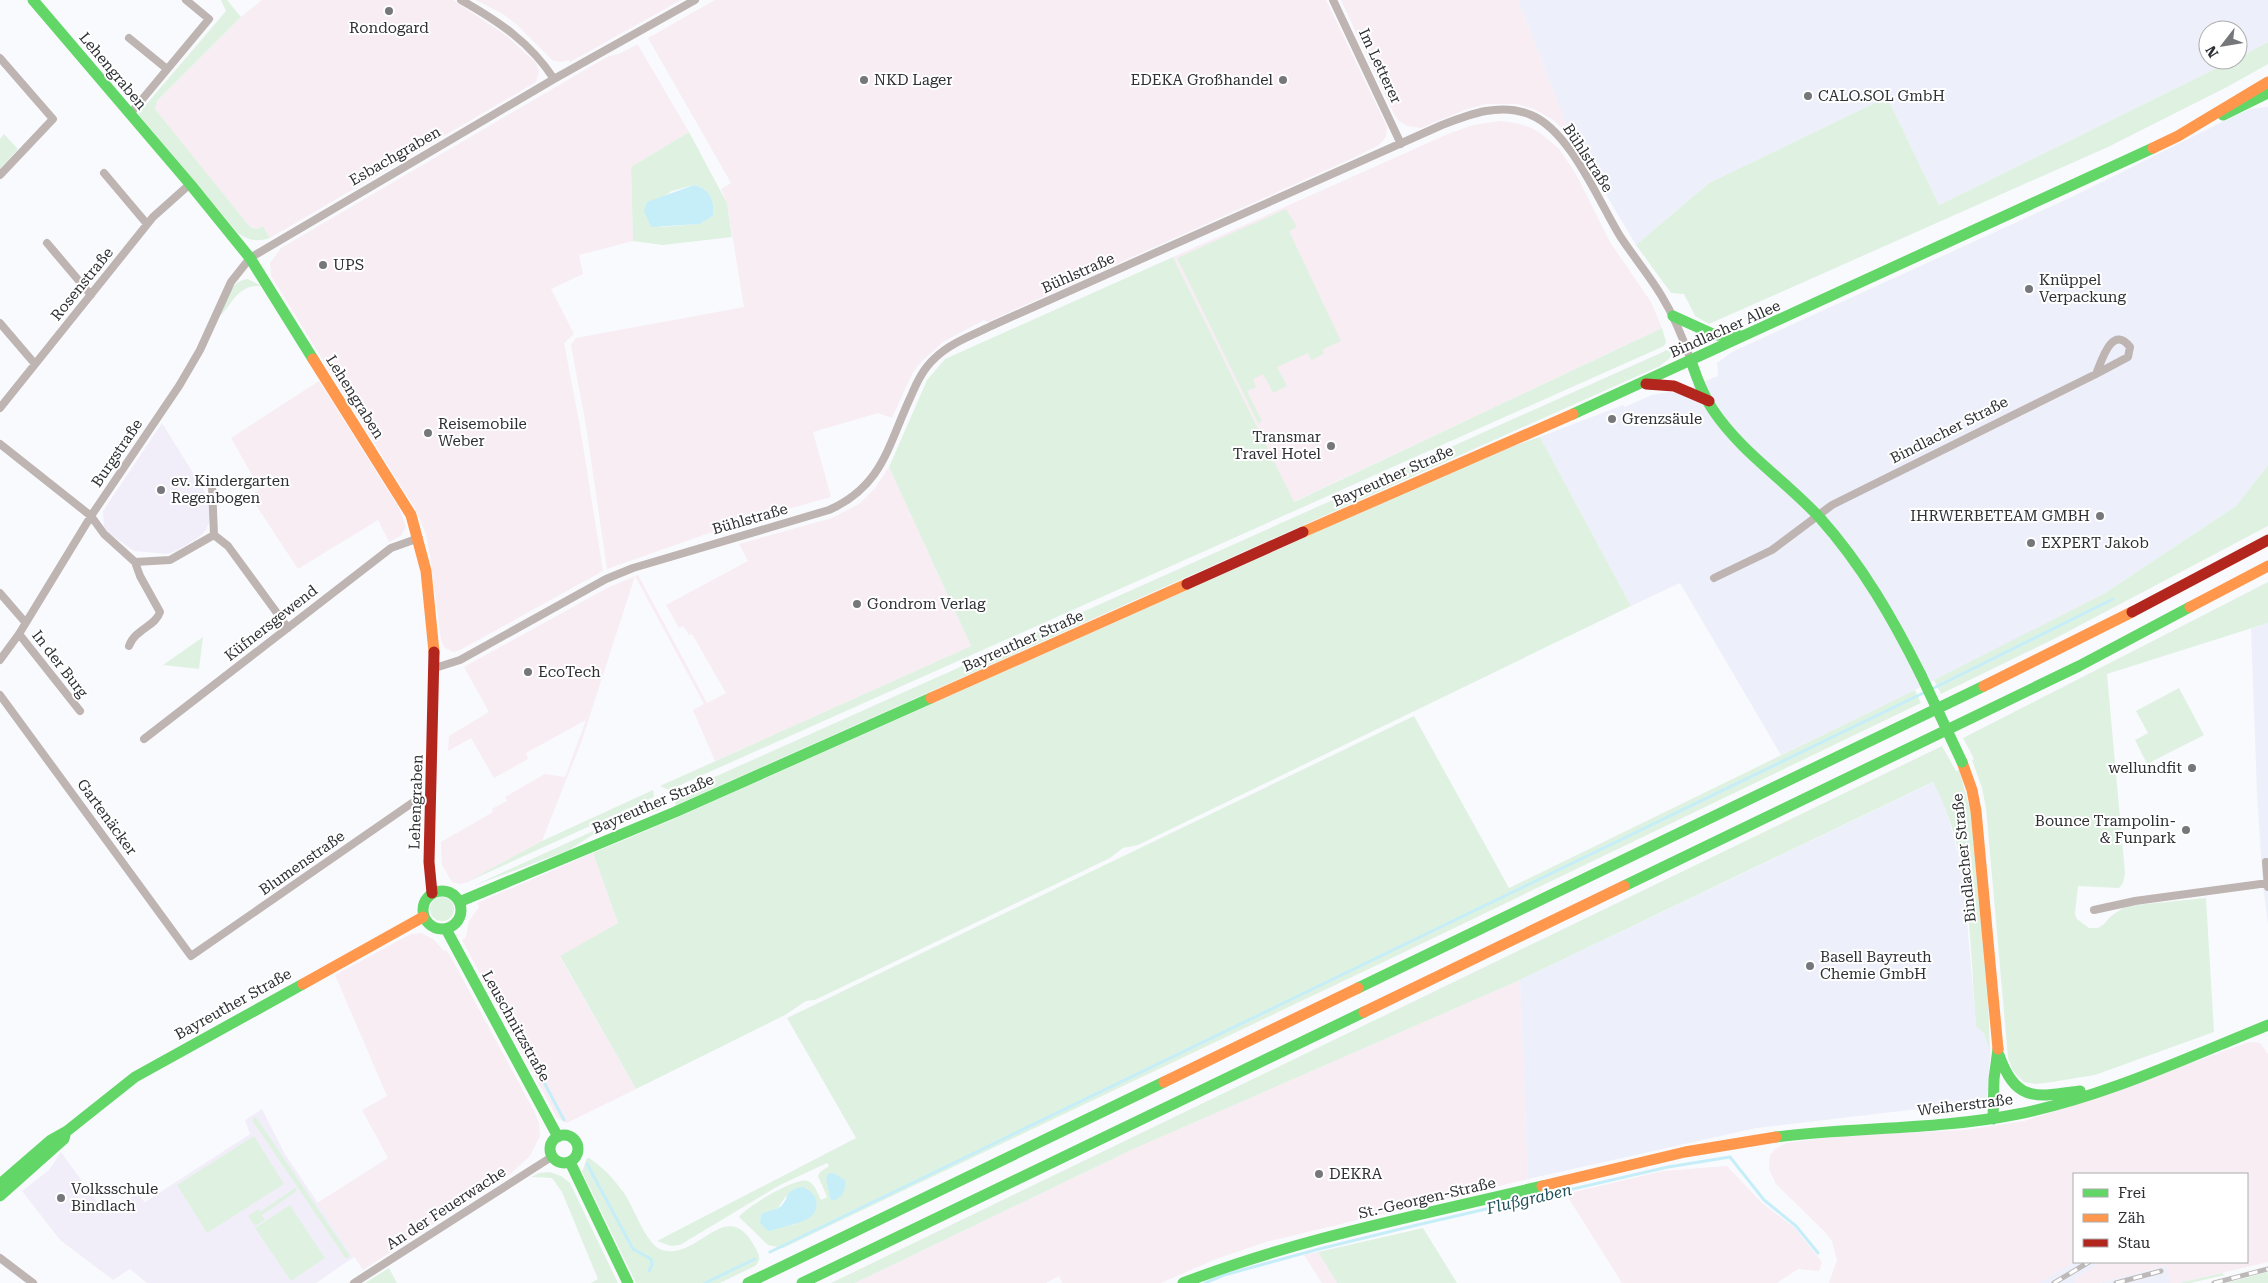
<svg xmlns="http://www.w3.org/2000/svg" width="2268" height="1283" viewBox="0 0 2268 1283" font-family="'Roboto Serif',serif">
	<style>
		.commercial { fill: #f7edf3 }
		.built { fill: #edeffa }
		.education { fill: #f2eef9 }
		.green { fill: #dff2e2; fill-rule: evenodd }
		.water { fill: #c6eef8 }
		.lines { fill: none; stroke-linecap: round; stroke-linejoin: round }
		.stream { stroke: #c6eef8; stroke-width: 3 }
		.street { stroke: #beb4b1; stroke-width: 8 }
		.fast { stroke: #63d668; stroke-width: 11 }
		.slow { stroke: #ff974d; stroke-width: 11 }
		.jam { stroke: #b3261e; stroke-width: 11 }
		.rail-casing { stroke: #bdb9b8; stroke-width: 5 }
		.rail { stroke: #fff; stroke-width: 3; stroke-dasharray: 9; stroke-linecap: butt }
		.fast-bridge { stroke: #63d668; stroke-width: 11 }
		.poi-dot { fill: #76777a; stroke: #fff; stroke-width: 2 }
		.labels { text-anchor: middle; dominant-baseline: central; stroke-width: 4; stroke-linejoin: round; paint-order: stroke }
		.poi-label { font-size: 15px; fill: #2f3033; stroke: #fff; text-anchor: start }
		.street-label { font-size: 15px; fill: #2f3033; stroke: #fff }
		.water-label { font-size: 16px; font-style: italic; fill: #20515a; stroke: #fff }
	</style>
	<rect width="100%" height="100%" fill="#f9fafe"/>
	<path class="commercial" d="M262,0H453L507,36L536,63L539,71L536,82L270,238L263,226L257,229L250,227L155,109L157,101L241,17Z
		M476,0H681L570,62L569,60L560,62L552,60L516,24L503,14Z
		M715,0H1326L1387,127L1386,137L1379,145L1351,159L987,322L984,320L943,342L920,363L912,374L892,418L878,413L813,432L831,497L735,524L607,569L586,426L571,345L576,338L744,307L727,203L721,189L731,183L648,38Z
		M1341,0H1518L1571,136L1552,119L1534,109L1517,104H1486L1467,109L1421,128L1407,126L1399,121L1394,114Z
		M636,45H638L689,132L631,167L633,241L579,255L583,274L551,289L574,334L564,343L580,427L603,571L460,650L453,652L444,647L441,640L430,555L426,534L417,512L271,276L270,263L281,248L607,57L621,53Z
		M1500,121L1516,123L1529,127L1539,132L1559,149L1576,174L1610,242L1651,302L1662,328L1293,502L1173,257L1448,134L1473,125Z
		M319,381L399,508L406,527L401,536L389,542L378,520L298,569L250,496L260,489L231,438Z
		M889,467L971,646L715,761L693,710L704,704L635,576L582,740L542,841L468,882L461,884L452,882L442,865L441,842L493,812L492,809L507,801L505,797L545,774L565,777L586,720L526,753L528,759L494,778L471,738L448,751L449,736L489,712L464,667L609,587L638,575L707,703L726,693L692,634L689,635L683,626L679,628L666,605L748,561L739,544L832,518L859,504L875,488Z
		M593,853L618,923L560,957L636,1089L567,1123L557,1118L462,940L466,937L469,921L479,907L477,903Z
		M421,933L433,939L444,951L446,950L452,959L534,1111L539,1123L540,1136L530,1156L510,1174L363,1270L317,1203L388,1158L362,1110L387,1096L335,975L411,934Z
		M1520,980L1528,1179L1266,1242L1216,1259L1161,1283H1062L1059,1276L1046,1283H855L1131,1150Z
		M2249,1042L2260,1043L2268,1054V1262L2179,1283H2170L2165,1266L2099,1283H2076L2075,1278L2095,1266L2093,1262H2247V1174H2074V1262H2076L2047,1279L2038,1283H1829L1837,1260L1832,1241L1826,1233L1776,1184L1769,1169L1770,1155L1775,1149L1786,1143L1839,1136L1966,1130L2024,1121L2087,1101Z
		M1727,1166L1762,1203L1795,1228L1822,1262L1819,1271L1798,1269L1777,1283H1622L1566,1194L1663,1171Z
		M1318,1252L1337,1283H1322L1304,1255Z"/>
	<path class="built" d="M1518,0H2268V42L2238,58V30H2208V60H2233L1939,205L1887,97L1709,183L1636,245L1571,136Z
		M2268,107V465L2236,506L2105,593L1915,690L1781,755L1680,583L1631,606L1540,437L1623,405L1625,407L1652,395L1669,392L1676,393L1718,376L1717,363L1732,352L2076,195L2230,118L2250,109Z
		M2268,623V924L2263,886L2257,793L2251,629Z
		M1934,782L1947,811L1963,874L1976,1025L1984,1034L1990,1052L1988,1092L1985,1101L1756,1128L1528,1179L1520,980Z
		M2076,1262H2093L2096,1266L2075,1278L2076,1283H2038Z
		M2166,1266L2170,1283H2099Z"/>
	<path class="education" d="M162,423L208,497L210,503V520L206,530L198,538L174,552L167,554L134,551L110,534L104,528L103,511Z
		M262,1109L285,1154L354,1257L316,1283H147L130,1269L113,1280L60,1240L22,1191L49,1170L61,1152L106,1214L137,1193L145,1202L250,1134L245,1120Z"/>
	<path class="green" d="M221,0H227L241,17L157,101L155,109L250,227L257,229L263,226L270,238C257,242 248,241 237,232L138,114L226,11Z
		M2268,42V64L2229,86L2108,147L1709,324L1695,316L1684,294L1671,293L1636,245L1709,183L1887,97L1939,205L2233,60H2238V58Z
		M689,132L727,203L732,237L663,245L633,241L631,167ZM694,185C709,188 716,201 713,216L700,224L660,227L661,198L672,191Z
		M4,134L18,149L0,169V139Z
		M1286,209L1297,227L1289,231L1341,341L1323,349L1324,354L1311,360L1308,353L1277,367L1287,386L1273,393L1263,374L1253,379L1256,387L1247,391L1262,421L1258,423L1177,258Z
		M1173,257L1294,502L1662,328L1666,342L1664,346L669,790L660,786L971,646L889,467L927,380L945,359Z
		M248,279L261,286C236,285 233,305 218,318C225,302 229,281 248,279Z
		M1674,347L1670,358L1660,366L676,805L672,796Z
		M1540,437L1631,606L1138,845L1123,848L1110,858L815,1000L806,1001L785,1015L636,1089L560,956L618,923L593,853L674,819L1424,484L1507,448Z
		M2268,465V526L2056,638L1941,694L1934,680L2105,593L2236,506Z
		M2268,582V623L2107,674L2125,873L2123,883L2119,888L2078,886L2075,914L2077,919L2089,928H2098L2104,924L2111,916L2126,906L2206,898L2214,1032L2095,1075L2052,1082L2036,1084L2024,1082L2013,1071L2008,1058L1986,808L1982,788L1972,760L1974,759L1963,738Z
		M203,637L199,669L163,665Z
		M2179,688L2204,735L2147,764L2135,740L2148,733L2136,711Z
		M1915,690L1921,703L1392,958L783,1248L768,1245L739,1217C746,1207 797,1176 808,1181C815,1184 818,1194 821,1200L827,1197L818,1176L820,1172L829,1166L827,1163L780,1185L680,1245L671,1246L657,1241L856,1138L787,1018L1414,716L1509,888ZM786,1196L797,1224L780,1227L760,1223L761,1214L778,1208Z
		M1942,746L1956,771L1959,770L1971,812L1988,997L1990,1052L1984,1034L1976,1026C1970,949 1971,850 1933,782L1520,980L1131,1150L855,1283H831Z
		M653,790L654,797L467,882L542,841Z
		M650,805H658L660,810L622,822L594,834L569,850L473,886Z
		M430 909a12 12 0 1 1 24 0a12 12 0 1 1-24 0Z
		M256,1117L350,1256L346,1259L252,1120Z
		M254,1136L284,1184L207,1233L177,1185Z
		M587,1158H589C604,1168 614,1179 624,1193C634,1207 646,1245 662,1250C699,1261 727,1192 756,1249C760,1257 761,1260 755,1266L720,1283H636L582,1172Z
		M550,1172L561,1176L570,1183L618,1283H591L598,1279L562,1192L552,1178L531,1177L539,1173Z
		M295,1188L297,1191L262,1215L265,1220L255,1226L248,1216L258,1209L260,1212Z
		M290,1205L325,1258L291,1281L255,1228Z
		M1423,1228L1457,1283H1337L1318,1252Z
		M389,1268L397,1283H365Z
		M2268,1272V1283H2226Z
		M2222,1273L2225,1275L2190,1283H2179Z"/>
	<path class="water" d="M694,185C709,188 716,201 713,216L700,224L651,227L644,211L647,202Z
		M833,1173L845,1180C846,1191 842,1199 831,1201L826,1179L828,1174Z
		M803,1187C809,1190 815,1194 816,1200C822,1224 785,1224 771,1231H768L760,1223L761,1214C767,1211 775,1210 780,1207C790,1199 784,1189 803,1187Z"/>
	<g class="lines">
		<path class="stream" d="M521,1039L564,1120
			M587,1164L633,1249L651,1259L652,1265L649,1271
			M770,1252L1942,684L2113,599
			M705,1283L755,1259
			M1205,1283L1224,1275L1319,1249L1417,1225L1668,1167L1730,1157L1764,1200L1796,1226L1818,1253"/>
		<path class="street" d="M461,0C498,21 530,42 554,79
			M1333,0L1401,144
			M129,38L167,69
			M0,58L53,119L0,175
			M130,114L209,19L186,0
			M104,173L147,224
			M47,243L91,295
			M0,323L35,364
			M0,408L153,217L190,184
			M0,444L91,516L104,534L135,562L170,560L214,535L228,546L288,628
			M212,486L214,535
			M1714,578L1772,550L1832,505L2096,374L2128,357L2130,347C2112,324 2102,360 2096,374
			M0,593L25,622
			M19,634L80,711
			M129,646C135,629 156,626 160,612L140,576L135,562
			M0,660L19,634L91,516L179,386L200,350L231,282L250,258L554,79L695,0
			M435,668L460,660L606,579L633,568L829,510C883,486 888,445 911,396C917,382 923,369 935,358C950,343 973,335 991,326L1442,125C1470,114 1501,102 1531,115C1570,131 1598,200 1620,236C1633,256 1649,275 1661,295C1674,316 1683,338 1691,361
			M0,695L191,956L412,803L431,801
			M144,739L391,548L419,538
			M2266,862L2268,887
			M2094,910L2135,901L2268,883
			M0,1258L33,1283
			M354,1283L553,1156"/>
		<path class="fast" d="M33,0L190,184L250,258L313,359
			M2223,115L2268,93
			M1673,316L1715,335L1743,336
			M1691,361C1697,378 1703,395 1713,410C1741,452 1786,481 1820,518C1862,565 1893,619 1921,675
			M1573,414L2153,148
			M1624,886L2079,666L2190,607
			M423 910a19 19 0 1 1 38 0a19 19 0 1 1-38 0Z
			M459,902L675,812L931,698
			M446,929L558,1137
			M1358,988L1984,686
			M1999,1055C2016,1103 2036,1097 2080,1091
			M1993,1119L1994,1079L1998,1049
			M550 1149a14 14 0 1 1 28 0a14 14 0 1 1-28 0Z
			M1776,1137C1856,1127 1938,1130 2018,1114C2104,1097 2186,1058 2268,1025
			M570,1162L628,1283
			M0,1184L51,1140L67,1131L135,1077L303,984
			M0,1196L64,1139L65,1135
			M748,1283L1164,1082
			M802,1283L1364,1012
			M1183,1283C1299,1238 1421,1215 1542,1186"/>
		<path class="slow" d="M2153,148L2178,136L2268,82
			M313,359L411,515L426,571L434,652
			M1303,532L1573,414
			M2190,607L2268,566
			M1984,686L2132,612
			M931,698L1187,584
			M1962,762L1972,790L1976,811L1998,1049
			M303,984L423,917
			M1364,1012L1624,886
			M1164,1082L1358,988
			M1542,1186L1685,1152L1776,1137"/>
		<path class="jam" d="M1646,384L1674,386L1709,401
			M1187,584L1303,532
			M2132,612L2268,540
			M432,893L429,862L434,652"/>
		<g class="rail-casing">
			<path id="rail" d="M2054,1283L2089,1262
				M2116,1283L2161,1271
				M2214,1283L2268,1269"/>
		</g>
		<use href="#rail" class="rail"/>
		<path class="fast-bridge" d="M1921,675L1962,762"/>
	</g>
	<g class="poi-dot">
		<circle cx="389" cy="11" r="5"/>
		<circle cx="864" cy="80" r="5"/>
		<circle cx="1283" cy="80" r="5"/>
		<circle cx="1808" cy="96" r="5"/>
		<circle cx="323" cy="265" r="5"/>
		<circle cx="2029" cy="289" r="5"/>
		<circle cx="1612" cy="419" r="5"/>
		<circle cx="428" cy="433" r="5"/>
		<circle cx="1331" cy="446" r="5"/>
		<circle cx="161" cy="490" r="5"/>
		<circle cx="2100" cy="516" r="5"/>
		<circle cx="2031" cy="543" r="5"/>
		<circle cx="857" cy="604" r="5"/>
		<circle cx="528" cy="672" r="5"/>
		<circle cx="2192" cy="768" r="5"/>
		<circle cx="2186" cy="830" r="5"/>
		<circle cx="1810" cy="966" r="5"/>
		<circle cx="1319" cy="1174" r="5"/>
		<circle cx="61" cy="1198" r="5"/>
	</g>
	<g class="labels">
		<g class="poi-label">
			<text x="389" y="28" text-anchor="middle">Rondogard</text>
			<text x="874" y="80">NKD Lager</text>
			<text x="1273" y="80" text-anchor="end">EDEKA Großhandel</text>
			<text x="1818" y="96">CALO.SOL GmbH</text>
			<text x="333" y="265">UPS</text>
			<text x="2039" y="280">Knüppel<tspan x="2039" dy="17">Verpackung</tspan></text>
			<text x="1622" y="419">Grenzsäule</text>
			<text x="438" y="424">Reisemobile<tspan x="438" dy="17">Weber</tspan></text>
			<text x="1321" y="437" text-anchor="end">Transmar<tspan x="1321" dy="17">Travel Hotel</tspan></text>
			<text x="171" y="481">ev. Kindergarten<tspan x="171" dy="17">Regenbogen</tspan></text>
			<text x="2090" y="516" text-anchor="end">IHRWERBETEAM GMBH</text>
			<text x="2041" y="543">EXPERT Jakob</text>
			<text x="867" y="604">Gondrom Verlag</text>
			<text x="538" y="672">EcoTech</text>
			<text x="2182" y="768" text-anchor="end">wellundfit</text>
			<text x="2176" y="821" text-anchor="end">Bounce Trampolin-<tspan x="2176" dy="17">&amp; Funpark</tspan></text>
			<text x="1820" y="957">Basell Bayreuth<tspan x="1820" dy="17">Chemie GmbH</tspan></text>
			<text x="1329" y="1174">DEKRA</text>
			<text x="71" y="1189">Volksschule<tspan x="71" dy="17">Bindlach</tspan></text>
		</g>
		<g class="street-label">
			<text transform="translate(1380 66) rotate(65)">Im Letterer</text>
			<text transform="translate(113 71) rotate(50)">Lehengraben</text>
			<text transform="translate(395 156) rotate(-30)">Esbachgraben</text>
			<text transform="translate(1588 158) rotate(57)">Bühlstraße</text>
			<text transform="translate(1078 273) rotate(-24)">Bühlstraße</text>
			<text transform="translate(82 284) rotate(-51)">Rosenstraße</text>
			<text transform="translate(1725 329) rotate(-24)">Bindlacher Allee</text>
			<text transform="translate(355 397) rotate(58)">Lehengraben</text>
			<text transform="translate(1949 430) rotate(-27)">Bindlacher Straße</text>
			<text transform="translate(117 453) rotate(-56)">Burgstraße</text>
			<text transform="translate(1393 476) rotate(-24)">Bayreuther Straße</text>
			<text transform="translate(750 519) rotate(-16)">Bühlstraße</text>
			<text transform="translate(271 623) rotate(-38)">Küfnersgewend</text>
			<text transform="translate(1023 641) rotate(-24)">Bayreuther Straße</text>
			<text transform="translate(60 664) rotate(52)">In der Burg</text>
			<text transform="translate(416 802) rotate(-88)">Lehengraben</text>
			<text transform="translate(653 804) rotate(-23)">Bayreuther Straße</text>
			<text transform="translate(107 817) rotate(54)">Gartenäcker</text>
			<text transform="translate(1964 858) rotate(-96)">Bindlacher Straße</text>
			<text transform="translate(302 863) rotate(-35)">Blumenstraße</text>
			<text transform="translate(233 1004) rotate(-29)">Bayreuther Straße</text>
			<text transform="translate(516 1026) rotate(61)">Leuschnitzstraße</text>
			<text transform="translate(1965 1105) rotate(-7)">Weiherstraße</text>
			<text transform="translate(1427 1198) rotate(-13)">St.-Georgen-Straße</text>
			<text transform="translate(446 1208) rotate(-33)">An der Feuerwache</text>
		</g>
		<g class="water-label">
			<text transform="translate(1529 1199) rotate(-13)">Flußgraben</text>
		</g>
	</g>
	<rect x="2073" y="1173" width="175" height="90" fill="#ffffff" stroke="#acacad"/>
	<rect x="2083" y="1189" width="25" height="8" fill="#63d668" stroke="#acacad"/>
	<text x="2118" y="1198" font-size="15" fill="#2f3033">Frei</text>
	<rect x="2083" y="1214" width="25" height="8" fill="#ff974d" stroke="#acacad"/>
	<text x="2118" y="1223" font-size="15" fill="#2f3033">Zäh</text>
	<rect x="2083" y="1239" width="25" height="8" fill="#b3261e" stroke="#acacad"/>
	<text x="2118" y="1248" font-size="15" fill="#2f3033">Stau</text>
	<g transform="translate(2223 45) rotate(239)"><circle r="24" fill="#ffffff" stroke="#acacad"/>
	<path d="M0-4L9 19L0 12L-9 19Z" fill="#76777a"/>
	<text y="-8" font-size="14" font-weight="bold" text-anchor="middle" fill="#2f3033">N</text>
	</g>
</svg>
